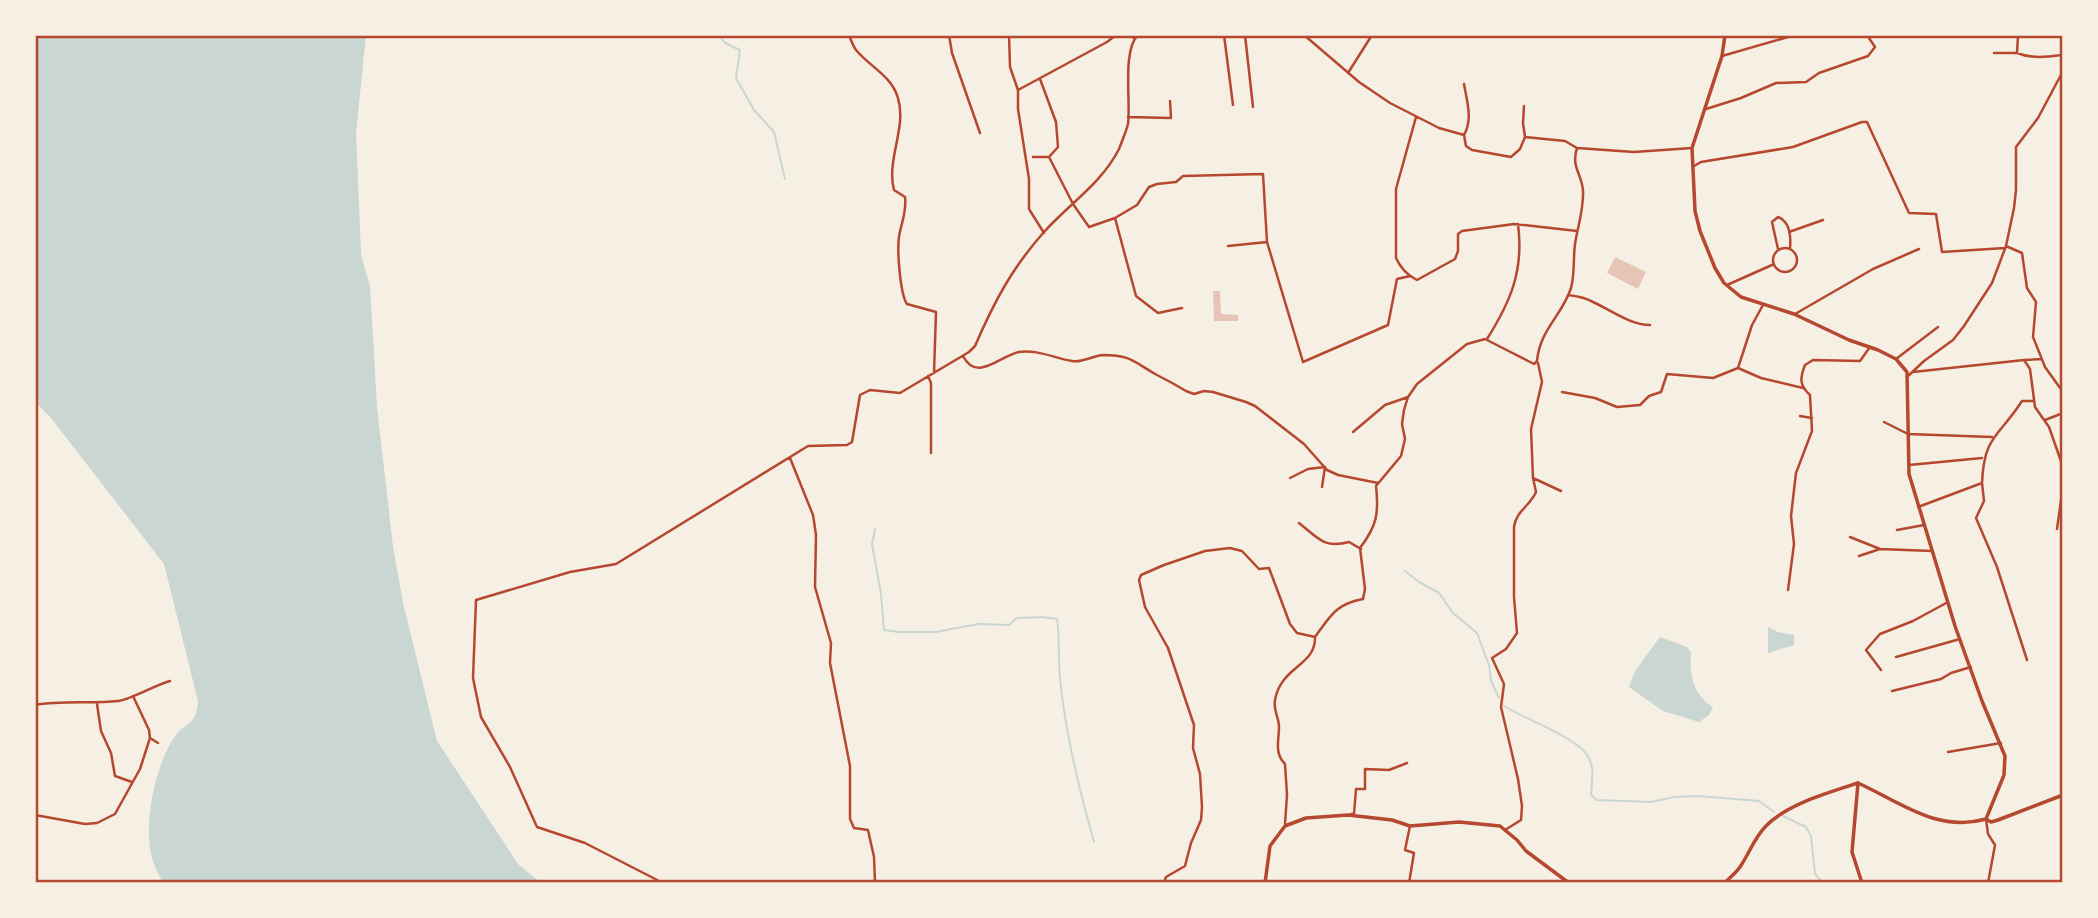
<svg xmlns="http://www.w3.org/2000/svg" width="2098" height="918" viewBox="0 0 2098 918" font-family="Inter,sans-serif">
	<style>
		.water { fill: #c9d6d2 }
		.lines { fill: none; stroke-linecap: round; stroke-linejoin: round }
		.stream { stroke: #c9d6d2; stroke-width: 2 }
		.building { fill: #e6c5b7 }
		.minor { stroke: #b5482f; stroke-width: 2.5 }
		.tertiary { stroke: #b5482f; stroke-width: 3.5 }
		.secondary { stroke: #b5482f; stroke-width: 3.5 }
		.neatline { fill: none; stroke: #b5482f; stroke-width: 2.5 }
	</style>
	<rect width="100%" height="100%" fill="#f6efe4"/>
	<path class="water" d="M35,35H366L356,133L361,255L370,286L377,407L393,547L403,603L437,741L518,864L541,883H163C159,875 154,866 152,858C143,824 155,765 175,736C187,720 196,727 198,701L164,564L51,418L35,402Z
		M1768,627L1778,632L1794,635V645L1768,653Z
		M1660,637L1687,647L1691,652C1689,674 1693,695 1713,707L1709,715L1699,722L1663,711L1629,687L1635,671Z"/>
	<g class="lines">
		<path class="stream" d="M719,35L725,43L740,50L736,78L754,110L774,132L785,179
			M875,529L872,544L881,594L884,630L899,632H936L978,624L1009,625L1017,618L1043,617L1057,619C1060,639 1058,658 1060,678C1065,733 1079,789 1094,842
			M1405,571L1419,582L1439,593L1453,613L1477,633L1489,665L1491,681L1499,698
			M1504,706C1523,718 1577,738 1587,755C1595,766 1592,781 1591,794L1596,800L1651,802L1674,797L1698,796L1759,801L1774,812
			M1783,816L1806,827L1811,836L1815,874L1823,883"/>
	</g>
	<path class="building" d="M1615,257L1646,272L1638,289L1607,273Z
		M1213,291H1220L1221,314L1238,315V321H1214Z"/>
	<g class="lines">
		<path class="minor" d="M849,35C851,40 853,46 856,50C870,67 891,75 898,98C907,128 886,160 894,190L905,197C907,212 901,223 899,237C897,250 900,294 907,304L936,312L934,373
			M949,35L952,53L980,133
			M1009,35L1010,67L1018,90
			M1126,35L1135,38
			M1224,35L1233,105
			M1245,35L1253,107
			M1304,35L1359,82L1390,103L1439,128L1464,135L1466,146L1472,150L1511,157L1520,149L1525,137L1565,141L1577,148
			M2018,35L2017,53C2032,59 2047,57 2063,55
			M1994,53H2017
			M1722,56L1795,35
			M1348,73L1372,35
			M1040,79L1056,122L1058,147L1049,157L1073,204L1089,227L1115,218
			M1464,84C1467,102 1473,119 1464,135
			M1524,106L1523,123L1525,137
			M1706,109L1741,98L1776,83L1806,82L1819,73L1868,56L1875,47L1867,35
			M1128,117L1171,118L1170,101
			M1416,117L1396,189V258C1401,269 1407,275 1417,280L1455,259L1458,251V234L1462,231L1514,224L1577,231
			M1033,157H1049
			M1694,166L1701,162L1793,147L1862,122H1867L1909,213L1936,214L1942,252L2005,248
			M1789,232L1823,220
			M1044,233L1029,209V179L1018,109V90L1107,42L1116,35
			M1228,246L1267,242L1303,362L1388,325L1397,279L1410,276
			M2006,246L2022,253L2027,288L2036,302L2033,337L2045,367L2063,392
			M1773 260a12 12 0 1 1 24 0a12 12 0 1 1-24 0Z
			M1778,249L1772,222L1778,217C1790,222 1791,237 1790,248
			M1727,285L1772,265
			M1568,295C1576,296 1584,297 1591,301C1609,309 1630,325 1650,325
			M1763,305L1752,325L1738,368L1761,378L1803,388
			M1182,308L1158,313L1136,296L1115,218L1137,205L1149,187L1157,184L1176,182L1183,176L1263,174L1267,242
			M1795,314L1873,269L1919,249
			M1487,339C1511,301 1524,270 1518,224
			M963,356C977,383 999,356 1019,352C1035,349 1055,358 1072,361C1082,363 1092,356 1103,355C1132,355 1135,363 1157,375C1167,380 1176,385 1186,391L1194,394L1204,391L1213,392L1246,402L1255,406L1304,444L1327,470L1338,475L1378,483
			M1896,359L1938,327
			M2024,360L2041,359
			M1913,372L2024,360L2030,369L2035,407L2049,427L2063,467
			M928,376L931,383V453
			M1907,377L1924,361L1953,340L1964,326L1992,283L2006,246L2014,208L2016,190V147L2038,118L2063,71
			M1562,392L1595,398L1617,407L1640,405L1649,396L1661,392L1667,374L1713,378L1738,368
			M1800,416L1812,418
			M2045,420L2063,413
			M1884,422L1908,434L1992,437
			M1353,432L1385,405L1408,397
			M790,458L813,515L816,535L815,587L831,643L830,663L850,766V819L854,828L868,830L874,857L875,883
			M1909,465L1982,458
			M1290,478L1308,469L1325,467L1322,487
			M1533,478L1561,491
			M1982,483C1984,435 1999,437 2022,401H2034
			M1918,507L1982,483L1984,501L1976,518L1997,567L2027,660
			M1299,523C1318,538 1324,549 1349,542L1361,549
			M2057,529L2063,486
			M1897,530L1924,525
			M1850,537L1880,549
			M1859,556L1880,549L1932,551
			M1788,590L1794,544L1791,516L1796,473L1812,431L1810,395C1799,385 1800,378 1805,365L1813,360L1860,361L1870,347
			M1315,637C1331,615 1336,604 1363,599L1365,589L1360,548C1377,526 1379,513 1376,486L1401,456L1405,439L1402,424L1404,410L1408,397L1417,384L1467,344L1485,339L1534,364L1537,361C1540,329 1562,316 1571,288C1575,274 1573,258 1575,244C1578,225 1584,209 1583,190C1581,172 1571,167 1577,148L1634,152L1692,148
			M1896,657L1960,639
			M1881,670L1866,650L1880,634L1913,621L1948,602
			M1892,691L1941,679L1951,673L1971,667
			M133,696L149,730L150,738L158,743
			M97,704L101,731L111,753L115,776L132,782
			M35,705C63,700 90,704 118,701C130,700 155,685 170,681
			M1948,752L2001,743
			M1351,814H1354L1356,789H1365V769L1389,770L1407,763
			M35,815L85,824L97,823L115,814L140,769L150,738
			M1986,819L1988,834L1995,845L1988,883
			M1505,830L1521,820L1522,806L1518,779L1501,707L1504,684L1492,658L1506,649L1517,633L1514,597V527C1516,511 1530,506 1536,492L1533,478L1531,429L1542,382L1538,363
			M663,883L585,843L537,827L510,767L481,717L473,678L476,600L570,572L616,564L808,446L847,445L852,442L860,395L870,390L900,393L969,352L975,346C994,302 1012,268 1044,232C1069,204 1102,183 1119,149C1122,141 1126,132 1128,124C1131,102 1122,50 1138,35
			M1164,883L1166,877L1185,866L1191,843L1201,820L1202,807L1200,774L1193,748L1194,725L1168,648L1145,607L1139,580L1141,575L1164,565L1205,551L1230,548L1242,551L1259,569L1269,568L1290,624L1297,633L1315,637C1316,666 1281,666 1275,700C1273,711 1279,717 1279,727C1279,740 1274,753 1285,764L1287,795L1285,824
			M1409,883L1414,853L1405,850L1410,826"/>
		<path class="tertiary" d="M1858,783L1852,852L1862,883"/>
		<path class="secondary" d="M1725,35L1722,56L1692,148L1695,211L1700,231L1715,268L1724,283L1741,297L1794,314L1849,340L1878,350L1896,359L1907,372L1909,474L1955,626L1982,701L2005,756L2004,775L1986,819C1937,833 1900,802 1858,783C1830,792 1787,804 1766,826C1754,838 1749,854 1740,867C1736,873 1729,878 1725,883
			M1986,819L1991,822L1998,820L2063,795
			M1265,883L1270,846L1285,826L1306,818L1348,815L1392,820L1410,826L1459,822L1500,826L1517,840L1526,851L1569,883"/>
	</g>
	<rect width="2098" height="918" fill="none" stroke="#f6efe4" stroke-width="74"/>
	<rect x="37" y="37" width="2024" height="844" class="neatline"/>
</svg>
